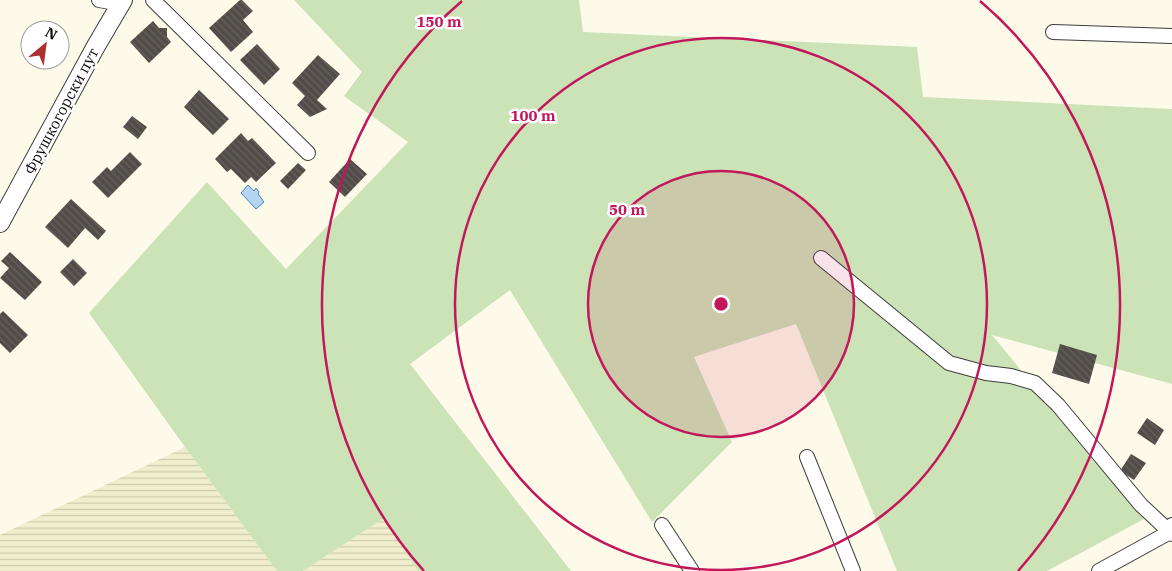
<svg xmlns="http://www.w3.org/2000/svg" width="1172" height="571" viewBox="0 0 1172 571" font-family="'IBM Plex Serif',serif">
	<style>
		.farmland { fill: url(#farmland-rules) }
		.green { fill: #cbe3b7 }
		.water { fill: #b3d5ef; stroke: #4186bf }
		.building { fill: url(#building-back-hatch) }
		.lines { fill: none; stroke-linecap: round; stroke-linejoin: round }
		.minor-casing { stroke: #3d3d3d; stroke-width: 16 }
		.tertiary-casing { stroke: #3d3d3d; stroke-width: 20 }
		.minor { stroke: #fff; stroke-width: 14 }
		.tertiary { stroke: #fff; stroke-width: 18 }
		.ring { fill: none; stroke: #c2185b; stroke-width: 2.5 }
		.labels { text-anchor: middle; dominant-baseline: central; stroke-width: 5; stroke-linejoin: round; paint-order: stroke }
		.street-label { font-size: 15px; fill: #0a0a0a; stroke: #fff }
		.centre { fill: #c2185b; stroke: #fff; stroke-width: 2.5 }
		.ring-label { font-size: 15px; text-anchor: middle; font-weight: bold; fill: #c2185b; stroke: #fff; stroke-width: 5; stroke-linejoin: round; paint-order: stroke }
	</style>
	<defs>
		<pattern id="farmland-rules" width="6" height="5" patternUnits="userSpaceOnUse" patternTransform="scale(1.25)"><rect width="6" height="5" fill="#f0eecc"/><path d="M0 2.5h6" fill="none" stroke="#cccbae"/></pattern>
		<pattern id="building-back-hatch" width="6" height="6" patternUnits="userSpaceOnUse" patternTransform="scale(1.25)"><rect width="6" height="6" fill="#514c47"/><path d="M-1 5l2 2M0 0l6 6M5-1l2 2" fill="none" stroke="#65615d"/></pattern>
	</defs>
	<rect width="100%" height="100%" fill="#fdfae9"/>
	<path class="farmland" d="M185,447L277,571H0V535Z
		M384,518L418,571H303Z"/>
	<path class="green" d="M294,0H579L583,32L917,47L923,97L1172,109V384L992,335L1144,519L1047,571H897L796,324L694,357L732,442L652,522L510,290L410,364L571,571H418L384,518L303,571H277L185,447L89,313L207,182L286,269L408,142L344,96L362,72Z"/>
	<path class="water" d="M248,185L254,191L256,188L259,192L258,194L264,202L256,209L241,193Z"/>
	<path class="building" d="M240,0H242L253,11L243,20L253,32L231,52L209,28Z
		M153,21L159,28H167V37L171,42L149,63L130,42Z
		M257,44L280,69L264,85L240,60Z
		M318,55L340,74L317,100L327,109L310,117L297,105L305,96L292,83Z
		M199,90L229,119L213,135L184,107Z
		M132,116L147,127L138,139L123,127Z
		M241,133L248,141L252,138L276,163L256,182L251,177L245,183L231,169L227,172L215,159Z
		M130,152L142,164L108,198L92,182L107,167L111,171Z
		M350,159L367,174L345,197L329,182Z
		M298,163L306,170L288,189L280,181Z
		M71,199L106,231L98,240L85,228L68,248L45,227Z
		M10,252L42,282L25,300L0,278L9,268L1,261Z
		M73,259L87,273L74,286L60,272Z
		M3,311L28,335L10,353L0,343V314Z
		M1060,344L1097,355L1089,384L1052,373Z
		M1147,418L1164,430L1155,445L1137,433Z
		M1131,454L1146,463L1134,480L1120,471Z"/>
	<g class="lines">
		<g class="minor-casing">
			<path id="minor" d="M99,0L121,4
				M153,0L308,153
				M1053,32L1172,36
				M821,258L949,363L986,373L1011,376L1035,383L1058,405L1141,505L1172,534
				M807,457L853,571
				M662,525L692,571
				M1099,571L1170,532L1172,525"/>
		</g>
		<g class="tertiary-casing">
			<path id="tertiary" d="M0,223L96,46L123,0"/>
		</g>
		<use href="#minor" class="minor"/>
		<use href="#tertiary" class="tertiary"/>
	</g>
	<circle cx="721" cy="304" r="133" fill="#c2185b" fill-opacity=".12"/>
	<g class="ring">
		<circle cx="721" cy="304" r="133"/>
		<circle cx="721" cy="304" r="266"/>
		<path d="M424 571A399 399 0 0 1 462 1M980 1A399 399 0 0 1 1018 571"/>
	</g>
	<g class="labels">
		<g class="street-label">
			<text transform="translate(61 111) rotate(-62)">Фрушкогорски пут</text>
		</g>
	</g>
	<circle cx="721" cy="304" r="8" class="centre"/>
	<g class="ring-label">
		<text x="439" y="27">150 m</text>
		<text x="533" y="121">100 m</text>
		<text x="627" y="215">50 m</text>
	</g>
	<g transform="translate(45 45) rotate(29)"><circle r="24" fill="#ffffff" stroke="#9d9d9d"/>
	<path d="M0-4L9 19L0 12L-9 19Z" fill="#ab3131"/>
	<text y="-8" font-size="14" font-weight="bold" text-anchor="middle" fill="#0a0a0a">N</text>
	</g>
</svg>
